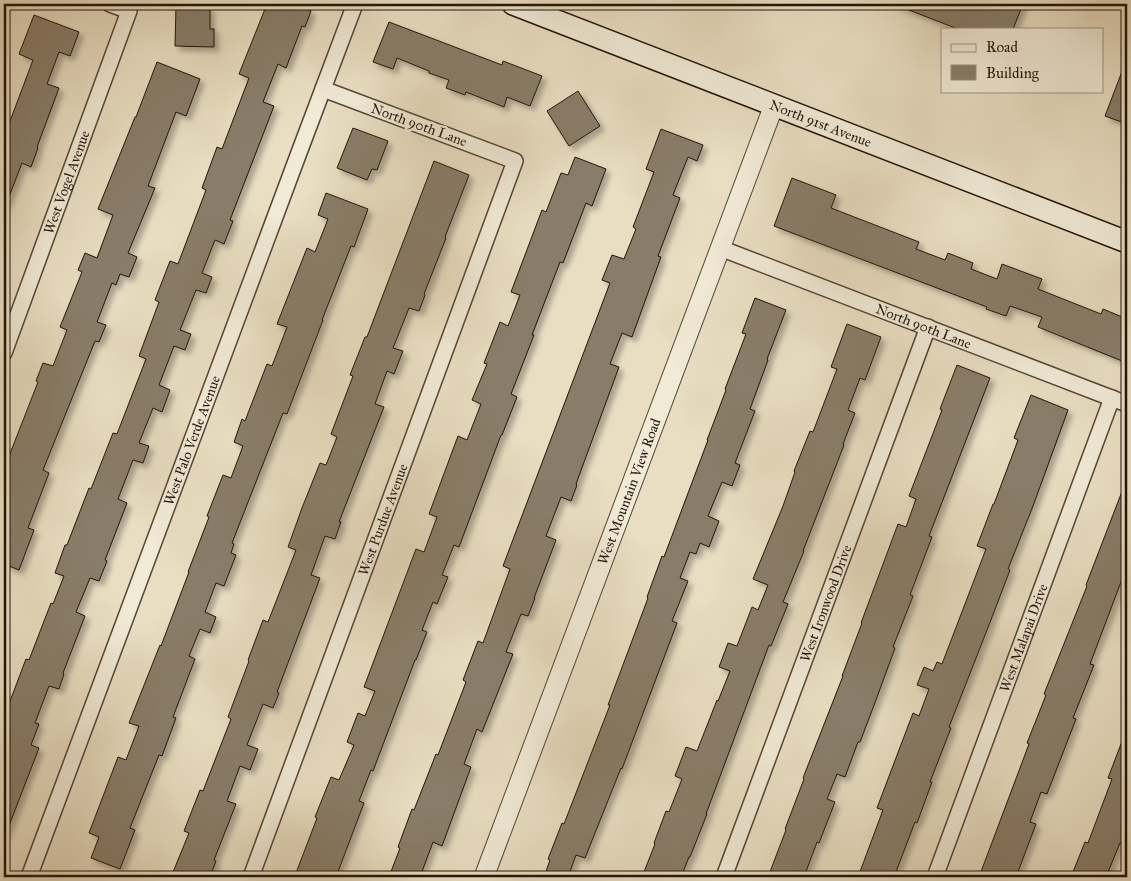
<svg xmlns="http://www.w3.org/2000/svg" width="1131" height="881" viewBox="0 0 1131 881" font-family="'IM FELL Great Primer',serif">
	<style>
		.building { fill: #897d6a; stroke: #22140a; filter: url(#shadow) }
		.lines { fill: none; stroke-linecap: round; stroke-linejoin: round }
		.minor-casing { stroke: #544638; stroke-width: 18 }
		.tertiary-casing { stroke: #544638; stroke-width: 21 }
		.secondary-casing { stroke: #22140a; stroke-width: 24 }
		.minor { stroke: #f1ead7; stroke-width: 15 }
		.tertiary { stroke: #f1ead7; stroke-width: 19 }
		.secondary { stroke: #f1ead7; stroke-width: 21 }
		.labels { text-anchor: middle; dominant-baseline: central; stroke-width: 5; stroke-linejoin: round; paint-order: stroke }
		.street-label { font-size: 14px; fill: #22140a; stroke: #f1ead7 }
	</style>
	<defs>
		<filter id="shadow"><feDropShadow dx="4.5" dy="4.5" stdDeviation="2.5" flood-color="#0004"/></filter>
	</defs>
	<rect width="100%" height="100%" fill="#e9dec2"/>
	<filter id="stains"><feTurbulence type="fractalNoise" baseFrequency=".004" numOctaves="4"/><feColorMatrix values="0 0 0 0 .2 0 0 0 0 .09 0 0 0 0 .02 0 0 0 .5 -.17"/></filter>
	<radialGradient id="worn" r=".72"><stop offset=".6" stop-color="#630" stop-opacity="0"/><stop offset="1" stop-color="#630" stop-opacity=".3"/></radialGradient>
	<path class="building" d="M267,4H303L302,7L311,11L305,27L302,26L286,68L278,64L263,102L274,106L230,220L233,221L224,244L215,240L202,273L212,277L206,293L196,290L180,330L191,334L185,350L174,346L159,385L170,390L162,412L153,408L139,443L149,446L143,463L133,460L118,499L127,503L105,560L107,561L99,581L90,578L76,612L85,616L63,673L64,674L59,689L49,686L35,723L39,724L31,745L39,748L5,836H4V717L26,659L29,660L51,603L53,604L64,576L55,573L65,545H67L89,488L91,489L113,433L117,434L146,359L139,356L159,302L155,300L170,261L178,264L206,190L202,188L217,147L222,149L249,78L239,74Z
		M896,4H1023L1013,29H958L896,5Z
		M176,6L210,7V29H214V47L175,46Z
		M34,15L79,32L70,56L59,52L47,84L59,88L37,147L38,148L31,167L22,163L5,207H4V137L33,60L19,54Z
		M389,22L502,65L503,61L542,76L530,106L507,97L504,107L466,92L465,95L446,88L449,80L429,73V71L397,58L393,69L373,62Z
		M1126,61H1127V124L1105,116Z
		M157,62L200,79L186,116L176,112L148,186L155,188L128,253L137,257L129,277L120,274L116,285L112,283L97,322L106,325L99,342L95,341L43,470L49,473L28,528L34,530L19,570L4,564V469L38,382L36,381L43,363L53,366L67,330L60,327L82,272L78,270L85,253L97,258L113,215L98,209L135,117H136Z
		M578,91L600,126L569,146L547,111Z
		M353,128L388,141L377,170L372,169L367,180L337,168Z
		M661,129L703,145L697,161L688,157L673,195L680,198L658,256L661,257L632,337L622,333L610,364L619,367L576,484L577,485L571,501L561,497L546,536L556,540L534,598H535L528,616L521,614L506,652L513,654L482,732L477,729L464,764L471,767L442,846L433,842L420,877H389L400,848L398,847L412,809L414,810L436,754L438,755L466,682L463,680L478,641L483,643L510,569L503,566L610,283L602,280L612,255L624,259L636,229L633,227L654,172L646,169Z
		M575,157L606,169L592,206L586,203L563,263L560,262L532,335H534L511,394L517,397L502,435H501L459,547L454,545L442,575L448,577L437,604L433,602L422,630L427,632L416,660H415L373,771L371,770L359,801L364,803L336,877H306L296,873L317,818L315,817L331,777L339,780L354,745L347,742L358,713L365,716L375,691L364,687L416,549L424,552L437,517L429,514L458,436L467,440L481,404L472,400L487,364L484,363L500,322L508,326L520,295L511,292L542,210L546,212L561,173L568,175Z
		M434,161L469,175L445,237L446,238L424,294L425,295L419,311L409,308L393,348L403,351L394,374L387,371L375,404L384,407L339,522H341L335,539L325,536L311,575L320,578L277,692L279,693L273,708L263,704L247,745L258,749L250,770L240,766L227,801L236,804L214,860L216,861L210,877H171L189,833L184,831L200,790L203,791L231,719L228,717L249,661L248,660L263,620L268,622L296,550L288,547L302,508L320,463L326,465L337,437L331,434L353,376L350,375L365,337H367Z
		M792,178L836,195L831,208L919,242L916,249L945,260L948,253L973,263L971,269L997,279L1002,264L1042,279L1038,289L1101,314L1103,309L1127,319V363L1038,327L1042,317L1010,306L1006,316L986,309L987,307L774,226Z
		M326,193L368,209L354,247L351,246L322,320H323L287,414L283,413L232,543L234,544L231,553L236,555L224,586L216,583L205,612L216,617L210,633L200,629L189,656L195,659L173,717L176,718L162,756L159,755L130,828L135,830L120,869L91,858L99,837L89,833L118,757L126,760L139,726L129,723L160,645L161,646L189,572H188L209,517L207,516L223,475L231,478L243,446L234,442L242,419L245,421L267,364L272,366L287,327L277,324L307,248L315,252L328,219L318,215Z
		M755,298L786,310L767,359L768,360L750,409L755,411L735,463L740,465L732,486L722,482L708,516L719,521L709,547L700,543L696,554L690,552L680,578L688,581L672,621L677,623L622,769L621,768L585,858L576,855L568,877H544L550,860L548,859L562,823L564,824L610,705H608L648,598L647,597L662,556L664,557L708,440H707L726,390L725,389L746,334L742,333Z
		M847,324L881,337L865,380L860,378L848,410L855,413L843,444L844,445L803,551H804L783,602L788,604L771,646L769,645L706,814H707L690,857H689L681,877H642L655,844L654,843L666,811L669,812L682,779L675,776L686,747L697,751L717,700L718,701L730,671L719,667L728,643L737,646L752,607L758,610L768,585L753,579L783,506L795,472L794,471L810,431L813,432L837,369L831,367Z
		M957,365L990,378L929,536L932,537L910,595L913,596L893,647L895,648L876,700L860,742H858L845,777L837,774L827,799L835,802L819,843L817,842L804,877H768L786,830L785,829L804,779L803,778L843,676H842L862,623H861L898,524L906,527L916,499L909,496L942,410L940,409Z
		M1031,395L1068,410L1033,506L1008,569L1010,570L989,625L949,727L951,728L930,782H932L917,823L915,822L894,877H858L883,810L877,808L913,713L919,716L929,689L917,685L924,667L933,671L937,662L942,664L986,549L977,546L993,504H994L1018,440L1014,438Z
		M1126,481L1127,482V566L1090,664L1094,665L1073,718L1076,719L1047,794L1041,792L1030,822L1036,824L1016,877H979L1029,744L1027,743L1046,695L1044,694L1087,586L1086,585Z
		M1126,731L1127,732V828L1121,843H1120L1106,877H1071L1085,842L1088,843L1112,779L1108,778Z"/>
	<g class="lines">
		<g class="minor-casing">
			<g id="minor">
				<path id="s1" d="M720,248L1127,404"/>
				<path id="s2" d="M4,353L129,11L110,4"/>
				<path id="s3" d="M29,877L297,158L355,4"/>
				<path id="s4" d="M251,877L515,161L323,89"/>
				<path id="s5" d="M724,877L928,327"/>
				<path id="s6" d="M935,877L1112,398"/>
			</g>
		</g>
		<g class="tertiary-casing">
			<g id="tertiary">
				<path id="s7" d="M484,877L774,105"/>
			</g>
		</g>
		<g class="secondary-casing">
			<g id="secondary">
				<path id="s8" d="M513,4L1127,242"/>
			</g>
		</g>
		<use href="#minor" class="minor"/>
		<use href="#tertiary" class="tertiary"/>
		<use href="#secondary" class="secondary"/>
	</g>
	<g class="labels">
		<g class="street-label">
			<text stroke="none"><textPath href="#s8" startOffset="330">North 91st Avenue</textPath></text>
			<text transform="translate(419 125) rotate(20)">North 90th Lane</text>
			<text stroke="none"><textPath href="#s2" startOffset="182">West Vogel Avenue</textPath></text>
			<text stroke="none"><textPath href="#s1" startOffset="218">North 90th Lane</textPath></text>
			<text stroke="none"><textPath href="#s3" startOffset="466">West Palo Verde Avenue</textPath></text>
			<text stroke="none"><textPath href="#s7" startOffset="412">West Mountain View Road</textPath></text>
			<text stroke="none"><textPath href="#s4" startOffset="381">West Purdue Avenue</textPath></text>
			<text stroke="none"><textPath href="#s5" startOffset="292">West Ironwood Drive</textPath></text>
			<text stroke="none"><textPath href="#s6" startOffset="255">West Malapai Drive</textPath></text>
		</g>
	</g>
	<rect width="1131" height="881" fill="none" stroke="#e9dec2" stroke-width="20"/>
	<rect x="5" y="5" width="1121" height="871" fill="none" stroke="#22140a" stroke-width="2.5"/>
	<rect x="10" y="10" width="1111" height="861" fill="none" stroke="#22140a"/>
	<rect x="941" y="28" width="162" height="65" fill="#f1ead7" stroke="#9e9485"/>
	<rect x="951" y="44" width="25" height="8" fill="#f1ead7" stroke="#9e9485"/>
	<text x="986" y="52" font-size="15" fill="#22140a">Road</text>
	<rect x="951" y="65" width="25" height="15" fill="#897d6a" stroke="#9e9485"/>
	<text x="986" y="78" font-size="15" fill="#22140a">Building</text>
	<rect width="100%" height="100%" filter="url(#stains)"/>
	<rect width="100%" height="100%" fill="url(#worn)"/>
</svg>
